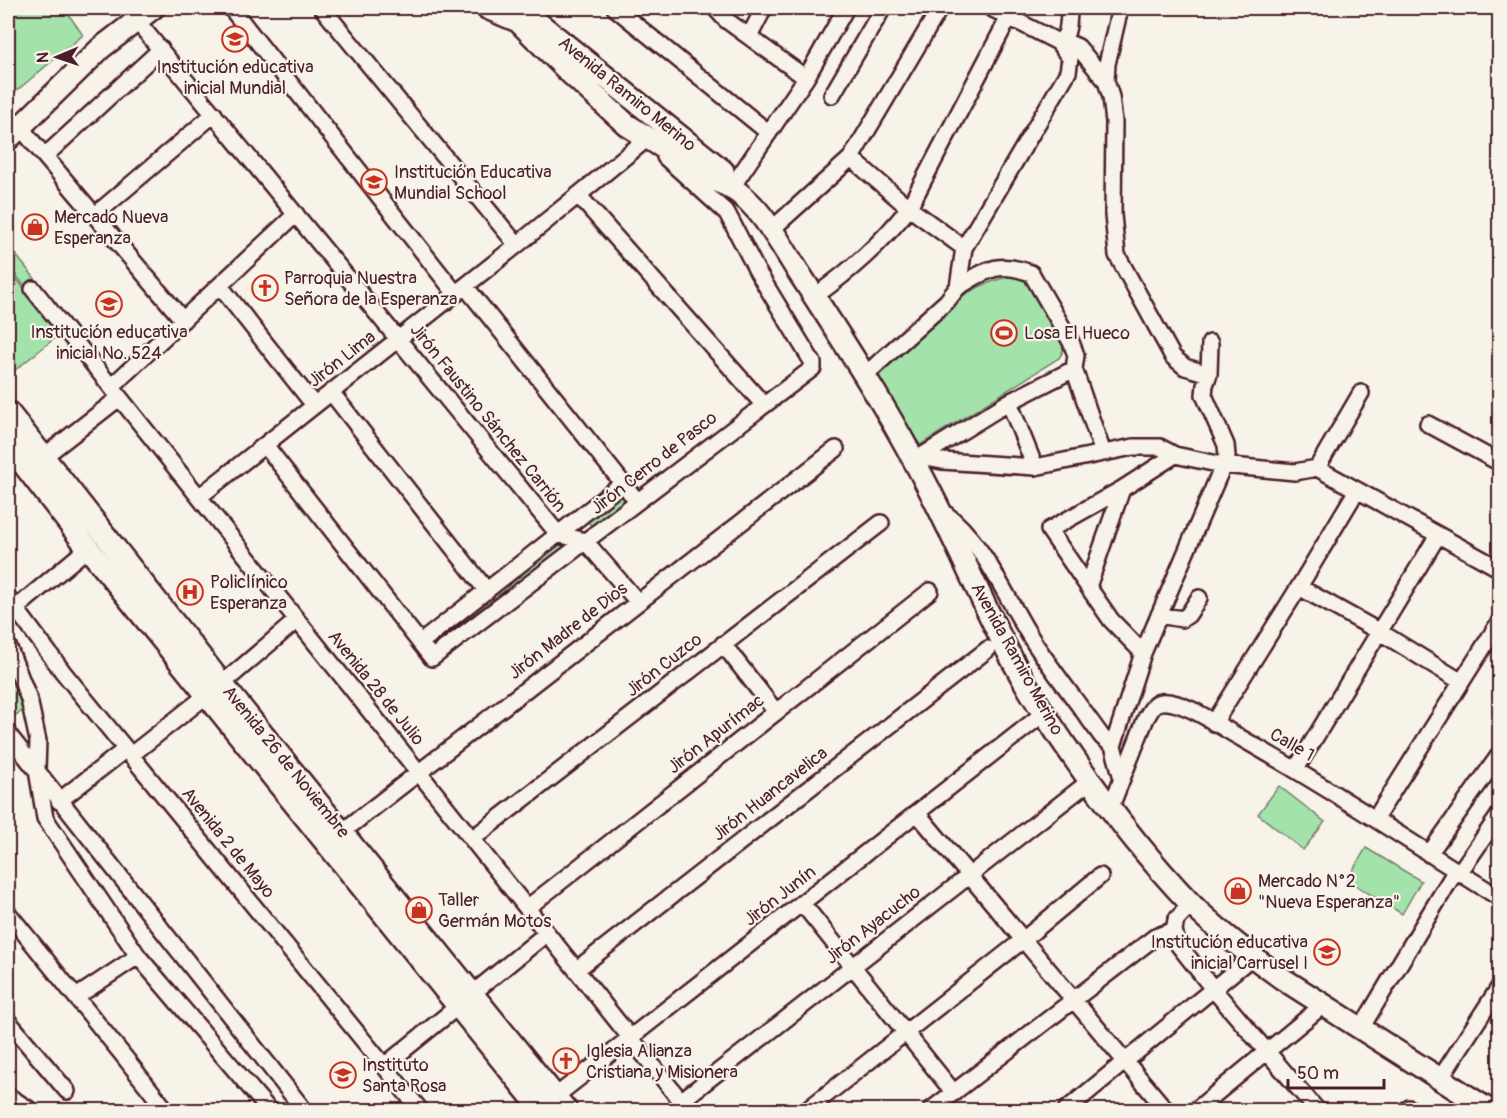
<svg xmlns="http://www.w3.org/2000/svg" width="1507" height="1118" viewBox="0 0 1507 1118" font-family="Pangolin,sans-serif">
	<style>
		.green { fill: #a3e2ab; stroke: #76806b; stroke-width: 1.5 }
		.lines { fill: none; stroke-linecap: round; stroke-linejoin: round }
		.street-casing { stroke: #4a1f2b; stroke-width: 20 }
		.secondary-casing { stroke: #4a1f2b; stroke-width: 26 }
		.street { stroke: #f7f3e8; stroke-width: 15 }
		.secondary { stroke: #f7f3e8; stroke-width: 21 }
		.labels { text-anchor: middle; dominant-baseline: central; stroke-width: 4.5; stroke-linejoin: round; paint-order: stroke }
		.poi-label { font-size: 18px; fill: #4a1f2b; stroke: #f7f3e8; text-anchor: start }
		.street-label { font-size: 18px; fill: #4a1f2b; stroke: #f7f3e8 }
	</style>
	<rect width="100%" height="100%" fill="#f7f3e8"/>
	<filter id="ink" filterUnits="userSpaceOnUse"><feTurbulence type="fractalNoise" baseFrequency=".0167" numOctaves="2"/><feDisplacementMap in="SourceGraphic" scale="12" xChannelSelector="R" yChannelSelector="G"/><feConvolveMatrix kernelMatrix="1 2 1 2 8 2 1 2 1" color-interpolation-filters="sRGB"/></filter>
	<g filter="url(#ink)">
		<path class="green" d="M8,8H64L83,35L8,98Z
			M8,245L36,280L26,288L8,265Z
			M8,268L60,334L9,375L8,373Z
			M1011,276L1025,280L1030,287C1037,299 1063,337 1063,349C1063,353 1061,355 1059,358L920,445L874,375L952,303C970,290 989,281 1011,276Z
			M621,492L626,499L592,527L586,519Z
			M562,540H569V547L439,647L433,639Z
			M8,659L25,705C21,714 17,716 8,715Z
			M1279,786L1325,822L1303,850L1258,814Z
			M1366,848L1421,881L1402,914L1347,880Z"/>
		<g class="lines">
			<g class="street-casing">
				<path id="street" d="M231,8L456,294
					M322,8L517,245
					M615,8L769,133
					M715,8L726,20L806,78
					M991,8L1058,42L1069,43L1078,47L1106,81L1111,97L1114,122L1113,215L1117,255L1173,357L1185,367L1209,374
					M136,20L558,534L585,541L638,602
					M750,35L764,8
					M1106,81L1107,64L1120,8
					M832,95L883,8
					M20,127L183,320
					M46,155L161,49
					M851,158L909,208L964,248
					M732,187L806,78L846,8
					M579,196L763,404
					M95,215L214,114
					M771,230L851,158L940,8
					M220,286L314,405
					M465,286L637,501
					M33,289L688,1110
					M814,297C852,269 880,245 909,208L1009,17L1011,10
					M1074,369L1103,453
					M865,375L947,301L958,287L964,248L1068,72L1070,58L1058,42C1071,36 1067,20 1070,8
					M111,387L296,214
					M331,392L487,591
					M1009,402L1035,467
					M1428,424L1500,463
					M265,445L432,658L813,368V363L757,271L727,213L665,157
					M921,457L942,461L1035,467L1133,447H1160L1175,455L1222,465L1295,472L1317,468L1361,393
					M917,459L1009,402L1074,369L1076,355L1071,342L1031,273C996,261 987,270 958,287
					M37,462L119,398
					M1317,468L1500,569
					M199,497L517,245L648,138
					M943,512C984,540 1008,603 1035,644C1056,675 1080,706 1102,737L1113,746
					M1088,587L1122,489
					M1299,587L1380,632L1460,681
					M8,598L63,672L420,1110
					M8,615L88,548
					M1159,615L1182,619L1188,615L1199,598
					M420,643L623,483
					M723,644L776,712
					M8,646L29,699L38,741L37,770L45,818L138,956L269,1110
					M1143,653L1111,620L1049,530L1122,489L1175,455
					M222,684L297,620
					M1214,723L1299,587L1357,490
					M8,734L304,1110
					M131,755L207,695
					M1296,769L1438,535
					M1122,778L1113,746L1143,653L1227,456L1226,445L1204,395L1205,385L1209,374L1210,343
					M59,801L126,749
					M1110,809L1146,718C1150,712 1153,703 1161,702C1182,699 1221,727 1239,737C1328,787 1413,844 1500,898
					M917,813L1166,1110
					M1375,819L1500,621
					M472,839L881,523
					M337,841L342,832L836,449
					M1429,854L1500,754
					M1459,873L1500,814
					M802,903L954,1093
					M527,908L930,591
					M8,913L122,1054L166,1110
					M1174,930L1177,943L1214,990L1317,1110
					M576,970L988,649
					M473,993L547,933
					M76,997L138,956
					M8,1021L67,1091
					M1360,1030L1456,870
					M384,1066L457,1007
					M1440,1079L1500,986
					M8,1096L30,1110
					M681,1101L1090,781
					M547,1103L1044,713
					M807,1110L1023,940L1100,876
					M931,1110L1155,937L1174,930L1176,920L1191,904
					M1066,1110L1252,957
					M1196,1110L1322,1006
					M1406,1110L1409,1108"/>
			</g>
			<g class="secondary-casing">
				<path id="secondary" d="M487,8L518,21L569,72L627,125L717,181C757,195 779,243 801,276C850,351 899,427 938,507C973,577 1002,650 1045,715C1088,781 1136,847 1191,904C1219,932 1251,956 1283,979L1489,1110
					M527,14L723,171
					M8,139L101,48L153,8
					M8,412L222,684L566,1110
					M8,444L88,548L542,1110"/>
			</g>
			<use href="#street" class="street"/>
			<use href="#secondary" class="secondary"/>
		</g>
	</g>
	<defs>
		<g id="school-ring" transform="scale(1.35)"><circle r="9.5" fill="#f7f3e8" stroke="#c8321e" stroke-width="1.5"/><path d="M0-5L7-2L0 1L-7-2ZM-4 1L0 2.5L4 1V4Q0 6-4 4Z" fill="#c8321e"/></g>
		<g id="shop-ring" transform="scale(1.35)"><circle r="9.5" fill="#f7f3e8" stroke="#c8321e" stroke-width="1.5"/><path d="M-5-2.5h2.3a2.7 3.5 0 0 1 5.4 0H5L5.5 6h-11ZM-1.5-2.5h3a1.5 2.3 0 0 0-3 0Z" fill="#c8321e"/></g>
		<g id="church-ring" transform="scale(1.35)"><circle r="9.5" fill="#f7f3e8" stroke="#c8321e" stroke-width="1.5"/><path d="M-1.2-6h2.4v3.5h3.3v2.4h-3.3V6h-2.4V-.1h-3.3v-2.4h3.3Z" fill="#c8321e"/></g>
		<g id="stadium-ring" transform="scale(1.35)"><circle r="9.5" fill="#f7f3e8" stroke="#c8321e" stroke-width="1.5"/><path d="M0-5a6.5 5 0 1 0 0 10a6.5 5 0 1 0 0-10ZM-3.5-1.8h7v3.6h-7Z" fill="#c8321e"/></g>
		<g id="hospital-ring" transform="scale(1.35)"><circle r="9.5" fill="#f7f3e8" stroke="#c8321e" stroke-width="1.5"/><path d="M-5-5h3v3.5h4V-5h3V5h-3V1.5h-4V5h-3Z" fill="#c8321e"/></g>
		<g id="university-ring" transform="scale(1.35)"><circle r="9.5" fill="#f7f3e8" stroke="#c8321e" stroke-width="1.5"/><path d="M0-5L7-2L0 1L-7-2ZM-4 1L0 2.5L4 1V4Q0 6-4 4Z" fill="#c8321e"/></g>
	</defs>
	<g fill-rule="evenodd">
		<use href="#school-ring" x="235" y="39"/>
		<use href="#school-ring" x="374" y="182"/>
		<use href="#shop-ring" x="35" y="227"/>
		<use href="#church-ring" x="265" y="288"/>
		<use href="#school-ring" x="109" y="304"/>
		<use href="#stadium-ring" x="1004" y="333"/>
		<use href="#hospital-ring" x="190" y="592"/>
		<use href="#shop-ring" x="1238" y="891"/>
		<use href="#shop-ring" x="419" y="910"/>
		<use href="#school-ring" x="1327" y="952"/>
		<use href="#church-ring" x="566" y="1061"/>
		<use href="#university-ring" x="343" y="1075"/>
	</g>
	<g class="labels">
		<g class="poi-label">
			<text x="235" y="67" text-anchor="middle">Institución educativa<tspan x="235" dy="21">inicial Mundial</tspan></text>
			<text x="394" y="172">Institución Educativa<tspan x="394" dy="21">Mundial School</tspan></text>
			<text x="54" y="217">Mercado Nueva<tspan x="54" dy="21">Esperanza</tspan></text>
			<text x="284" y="278">Parroquia Nuestra<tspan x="284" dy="21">Señora de la Esperanza</tspan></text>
			<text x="109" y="332" text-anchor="middle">Institución educativa<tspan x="109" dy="21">inicial No. 524</tspan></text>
			<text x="1024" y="333">Losa El Hueco</text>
			<text x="210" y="582">Policlínico<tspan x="210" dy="21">Esperanza</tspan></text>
			<text x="1258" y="881">Mercado N°2<tspan x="1258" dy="21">"Nueva Esperanza"</tspan></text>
			<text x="438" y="900">Taller<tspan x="438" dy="21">Germán Motos</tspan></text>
			<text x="1308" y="942" text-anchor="end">Institución educativa<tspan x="1308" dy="21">inicial Carrusel I</tspan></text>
			<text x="586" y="1051">Iglesia Alianza<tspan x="586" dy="21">Cristiana y Misionera</tspan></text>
			<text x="362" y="1065">Instituto<tspan x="362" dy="21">Santa Rosa</tspan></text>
		</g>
		<g class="street-label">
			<text transform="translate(627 94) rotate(39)">Avenida Ramiro Merino</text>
			<text transform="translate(342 359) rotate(-38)">Jirón Lima</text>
			<text transform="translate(488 418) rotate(51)">Jirón Faustino Sánchez Carrión</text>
			<text transform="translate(654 463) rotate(-38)">Jirón Cerro de Pasco</text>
			<text transform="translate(568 631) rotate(-38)">Jirón Madre de Dios</text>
			<text transform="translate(1017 659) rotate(61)">Avenida Ramiro Merino</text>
			<text transform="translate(664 665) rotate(-38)">Jirón Cuzco</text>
			<text transform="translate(376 688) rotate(51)">Avenida 28 de Julio</text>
			<text transform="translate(716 734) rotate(-38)">Jirón Apurímac</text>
			<text transform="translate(1292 745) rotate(30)">Calle 1</text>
			<text transform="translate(286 762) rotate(51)">Avenida 26 de Noviembre</text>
			<text transform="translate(770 794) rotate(-38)">Jirón Huancavelica</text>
			<text transform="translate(228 843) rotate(51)">Avenida 2 de Mayo</text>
			<text transform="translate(780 896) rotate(-38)">Jirón Junín</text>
			<text transform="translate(873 925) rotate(-38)">Jirón Ayacucho</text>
		</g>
	</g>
	<rect width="1507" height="1118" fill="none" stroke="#f7f3e8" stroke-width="30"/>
	<rect x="15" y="15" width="1477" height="1088" fill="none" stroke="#4a1f2b" stroke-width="2" filter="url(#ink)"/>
	<g transform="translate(57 57) rotate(268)" stroke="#f7f3e8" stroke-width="4.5" paint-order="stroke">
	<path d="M0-4.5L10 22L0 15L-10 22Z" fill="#4a1f2b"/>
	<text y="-9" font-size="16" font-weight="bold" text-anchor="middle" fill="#4a1f2b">N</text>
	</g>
	<path d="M1288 1079v9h96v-9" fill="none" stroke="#4a1f2b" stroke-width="3"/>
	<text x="1297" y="1079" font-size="18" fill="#4a1f2b" stroke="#f7f3e8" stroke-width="4.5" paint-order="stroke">50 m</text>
</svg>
